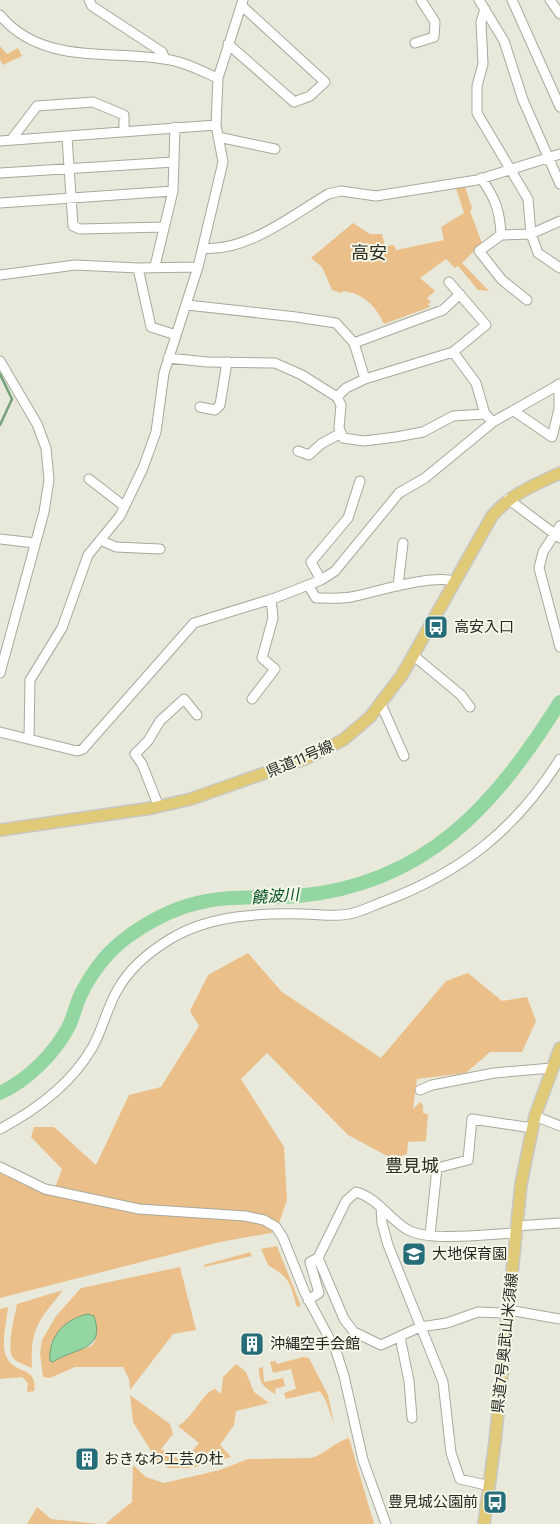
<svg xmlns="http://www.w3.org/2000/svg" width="560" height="1524" viewBox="0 0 560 1524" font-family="'Fira Sans Condensed','Noto Sans JP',sans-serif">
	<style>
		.green { fill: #ebbf89; fill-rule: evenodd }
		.water { fill: #93d6a1; stroke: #73a27b }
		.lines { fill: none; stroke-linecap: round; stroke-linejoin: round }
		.stream { stroke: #73a27b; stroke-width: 2.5 }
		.river { stroke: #93d6a1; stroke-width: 14 }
		.minor-casing { stroke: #a8a99b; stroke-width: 11 }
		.major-casing { stroke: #c7c7c6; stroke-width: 14 }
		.minor { stroke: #fff; stroke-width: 9 }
		.major { stroke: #e1ca77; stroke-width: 11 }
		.labels { text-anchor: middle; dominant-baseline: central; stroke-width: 4; stroke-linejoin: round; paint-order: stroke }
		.poi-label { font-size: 15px; fill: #282923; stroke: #f5f7e8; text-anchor: start }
		.street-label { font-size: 15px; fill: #282923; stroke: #f5f7e8 }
		.water-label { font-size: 16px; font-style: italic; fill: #005122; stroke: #f5f7e8 }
		.quarter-label { font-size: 18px; fill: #2d2d22; stroke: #f5f7e8 }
	</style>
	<rect width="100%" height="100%" fill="#e8e9db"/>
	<path class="green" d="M0,46L7,54L18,48L22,56L3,65L0,60Z
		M464,184L472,208L470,211L482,243L462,263L489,291L478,290L458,266L455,268L446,259L420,278L435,291L427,298L431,302L428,304L430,307L384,324C376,306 363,293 343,291L341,293L332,290L322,267L311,258L353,223L370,234H382L385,246L394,245L396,250L444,240L441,227L464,213L455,185Z
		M248,953L282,992L381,1058L446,981L468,973L502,1001L527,997L536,1021L522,1052H490L466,1073L417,1079L413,1109L420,1102L423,1105V1113L428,1114L426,1141L408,1142L407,1154L393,1159L348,1135L267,1053L241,1079L284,1147L287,1200L276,1232L220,1242L0,1298V1173L52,1195L62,1169L31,1137L34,1127H54L96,1165L129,1095L161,1087L199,1026L190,1011L208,975Z
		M277,1246L301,1306L297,1307C289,1281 291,1279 268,1265L261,1249Z
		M250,1252L252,1256L204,1267V1265Z
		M180,1267L196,1330L173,1334L130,1390L129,1379L123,1367H75L50,1378L43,1377L40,1353L42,1340L56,1316L81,1288ZM96,1323L95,1342L91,1346L50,1361L51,1342Z
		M63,1290C39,1321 30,1327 32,1368C27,1366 19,1363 14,1359C5,1350 15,1316 17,1304Z
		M8,1307C7,1321 0,1345 7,1358C16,1375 38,1366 34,1391L27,1392L28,1383L22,1377L0,1379V1309Z
		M303,1357L309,1358L328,1395L334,1424L326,1401L320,1391L286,1399L284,1393L296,1389L291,1369L273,1373L270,1362L276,1361L277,1364Z
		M236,1364L246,1372L254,1392L269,1403L236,1411L234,1425L220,1445L231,1457L191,1468H168L158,1462L133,1422L130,1395L170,1424L173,1434L161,1449L183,1462L199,1443L178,1426C192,1419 204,1391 215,1389L221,1394L223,1377Z
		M263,1367L264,1382L283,1378L285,1386L275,1389L276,1394C264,1389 258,1381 259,1368Z
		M349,1438L374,1524H105L132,1502L133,1465L146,1477L164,1483L220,1470L248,1459L311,1458C325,1454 335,1442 349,1438Z
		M37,1507L51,1519L100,1524H27Z"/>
	<path class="water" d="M88,1314L94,1316C106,1352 75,1347 53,1362L50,1361C48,1336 65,1319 88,1314Z"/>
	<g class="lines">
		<path class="stream" d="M0,374L12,399L0,425"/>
		<path class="river" d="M0,1093C28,1080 55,1053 69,1026C74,1015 76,1004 81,994C92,972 106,953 126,938C149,921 178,906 207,901C237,895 268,899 298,896C427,884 495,805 560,702"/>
		<g class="minor-casing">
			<path id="minor" d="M89,0L92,6L162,52L165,59
				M479,0L504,41L523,100L560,184
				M512,0L560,107
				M550,0L560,14
				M485,9L481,22L483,64L477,86V113L528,199L531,234L538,253L560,268
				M0,15C41,65 109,50 164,59C183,61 201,71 218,78
				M415,43L434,37L435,22L421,0
				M228,44L294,102L310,96L325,82L241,5
				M67,137L73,226L80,229L164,227
				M218,137L275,149
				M11,140L37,106L93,102L124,115V132
				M0,141L216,125
				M0,173L174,162
				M481,178C495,198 500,210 501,235
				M0,203L173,191
				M203,248C245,253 293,215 328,194L341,191L376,196L477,180L560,154
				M155,266L173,191L175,127
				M138,268L151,327L176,335
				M0,275L75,265L138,268L198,267
				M449,282L486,325L453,352L365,379L354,343L443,310L460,294
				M527,300L502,280L479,251L501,235L531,234L560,221
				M187,305L296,317L336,323L354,343
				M453,352L476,383L485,414
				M168,358L207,362L275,363L302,375L337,397L341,405L339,428L343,438L364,441L396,437L423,432L453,416L485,414L493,422
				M0,361L37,424L46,448L49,480L44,512L0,673
				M337,397L346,388L365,379
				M200,407L215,410L220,405L227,362
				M514,411L552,437L559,409V384
				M298,451L309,455L321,444L341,433
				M89,479L124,506
				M508,499L560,538
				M560,526L543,552L539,568L560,647
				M0,539L35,543
				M100,540L116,547L160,549
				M321,580L311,562L348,518L360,481
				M308,585L316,598C327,598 340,599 351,597C377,592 430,574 455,581
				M398,586L403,543
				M414,656L461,695L470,707
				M252,699L275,669L262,658L273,618L271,599
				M381,704L404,756
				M0,732L77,751L83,749L194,623L275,598L321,580L335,571L399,493L425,478L493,422L560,384
				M29,738L30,680L62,628L88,555L120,516L143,468L156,432L164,373L198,267L223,162L216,125L218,78L243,0
				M159,807L142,764L135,754L148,741L160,721L184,699L197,715
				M420,1090L432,1085L494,1073L552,1068
				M535,1116L560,1126
				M0,1129C36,1110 71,1084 92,1048C103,1029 107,1007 118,989C131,966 150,951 172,938C211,915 260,913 304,914C318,914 336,917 349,914C361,912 374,905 385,901C462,872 516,829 560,759
				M0,1167L45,1189L139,1209L245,1216L264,1220L276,1227L283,1238L305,1293L336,1351L344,1376L363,1460L386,1524
				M381,1207L382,1223L388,1245L443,1382L451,1453L460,1479L490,1486
				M516,1226L560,1223
				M430,1235L437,1168L468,1160L472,1119L532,1128
				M318,1258L344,1319L354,1332L381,1345L420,1327L447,1323L478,1312L502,1313L508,1310L560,1319
				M308,1300L319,1293L310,1262L318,1258L346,1201L356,1192C378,1198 389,1219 408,1230C430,1242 489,1234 516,1233
				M400,1337L409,1381L412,1418"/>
		</g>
		<g class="major-casing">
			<path id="major" d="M0,830L152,808L191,799L305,759L343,740L370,717L402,675L492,516C511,494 534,485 560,473
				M484,1524L495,1442L521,1184L535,1116L560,1048"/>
		</g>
		<use href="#minor" class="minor"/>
		<use href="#major" class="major"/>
	</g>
	<defs>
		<g id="bus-square" transform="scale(1.25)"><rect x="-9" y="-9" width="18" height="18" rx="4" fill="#256d79" stroke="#f5f7e8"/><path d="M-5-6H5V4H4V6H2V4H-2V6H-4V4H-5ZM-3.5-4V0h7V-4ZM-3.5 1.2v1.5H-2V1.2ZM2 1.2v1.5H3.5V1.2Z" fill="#fff"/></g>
		<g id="school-square" transform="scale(1.25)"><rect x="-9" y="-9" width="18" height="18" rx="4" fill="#256d79" stroke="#f5f7e8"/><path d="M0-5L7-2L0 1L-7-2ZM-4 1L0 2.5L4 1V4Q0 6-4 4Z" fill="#fff"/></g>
		<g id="building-square" transform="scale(1.25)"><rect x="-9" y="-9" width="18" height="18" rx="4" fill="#256d79" stroke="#f5f7e8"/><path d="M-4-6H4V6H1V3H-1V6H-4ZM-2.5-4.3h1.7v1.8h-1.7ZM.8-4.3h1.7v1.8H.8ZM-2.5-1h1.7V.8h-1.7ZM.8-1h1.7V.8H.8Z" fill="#fff"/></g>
	</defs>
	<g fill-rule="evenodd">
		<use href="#bus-square" x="436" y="627"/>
		<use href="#school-square" x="414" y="1254"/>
		<use href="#building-square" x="252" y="1344"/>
		<use href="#building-square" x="87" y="1459"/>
		<use href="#bus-square" x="495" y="1502"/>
	</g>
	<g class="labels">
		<g class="poi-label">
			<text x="454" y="627">高安入口</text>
			<text x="432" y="1254">大地保育園</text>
			<text x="270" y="1344">沖縄空手会館</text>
			<text x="104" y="1459">おきなわ工芸の杜</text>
			<text x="478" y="1502" text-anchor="end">豊見城公園前</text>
		</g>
		<g class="street-label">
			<text transform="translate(300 759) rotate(-23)">県道11号線</text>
			<text transform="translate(505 1343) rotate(-84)">県道7号奥武山米須線</text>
		</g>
		<g class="water-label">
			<text transform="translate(275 896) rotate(-4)">饒波川</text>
		</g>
		<g class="quarter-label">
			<text x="369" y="253">高安</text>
			<text x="412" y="1166">豊見城</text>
		</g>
	</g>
</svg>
